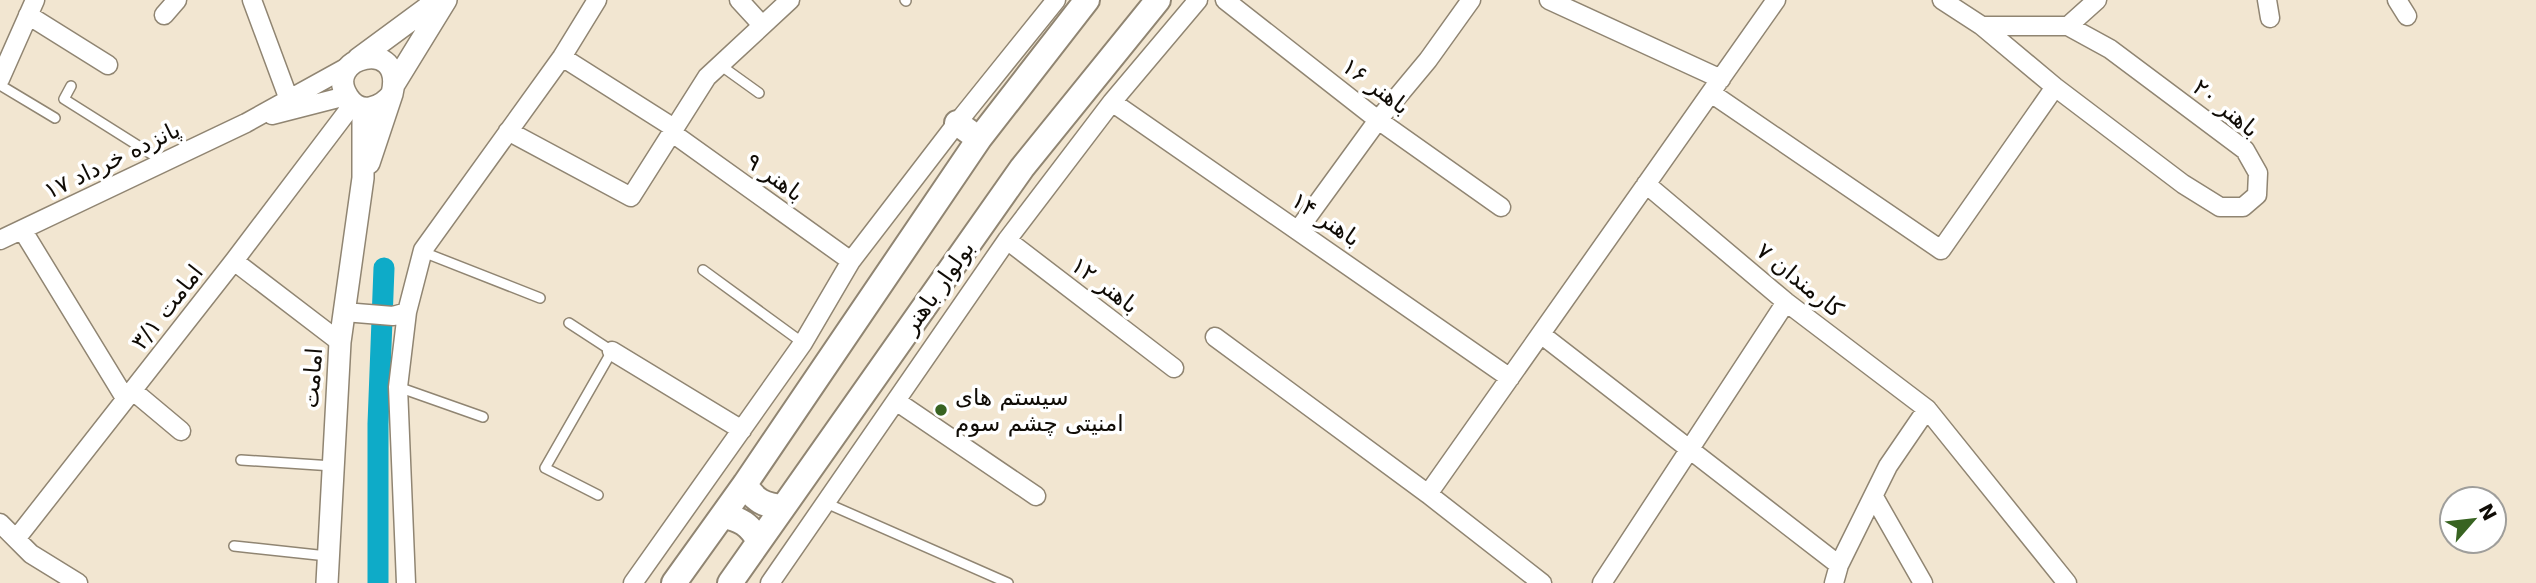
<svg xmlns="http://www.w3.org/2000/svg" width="2536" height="583" viewBox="0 0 2536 583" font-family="'DejaVu Sans','Noto Sans Arabic',sans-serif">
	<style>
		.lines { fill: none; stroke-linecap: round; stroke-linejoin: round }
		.canal { stroke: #0eabc8; stroke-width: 21 }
		.service-casing { stroke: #908572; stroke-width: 12 }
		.minor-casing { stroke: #908572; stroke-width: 21 }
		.tertiary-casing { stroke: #908572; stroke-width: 24 }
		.secondary-casing { stroke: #908572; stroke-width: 28 }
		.service { stroke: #fff; stroke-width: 9 }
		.minor { stroke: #fff; stroke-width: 18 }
		.tertiary { stroke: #fff; stroke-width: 21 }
		.secondary { stroke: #fff; stroke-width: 24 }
		.poi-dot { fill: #386321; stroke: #fff; stroke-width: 2.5 }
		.labels { text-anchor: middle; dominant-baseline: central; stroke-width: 7; stroke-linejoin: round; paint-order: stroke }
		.street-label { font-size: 23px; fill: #100c06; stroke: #fff }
		.poi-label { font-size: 23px; fill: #100c06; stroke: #fff; text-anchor: start }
	</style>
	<rect width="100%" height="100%" fill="#f2e6d1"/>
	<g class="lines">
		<path class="canal" d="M378,583V424L384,268"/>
		<g class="service-casing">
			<path id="service" d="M905,0L906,1
				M720,65L759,93
				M0,85L55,118
				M71,86L64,99L164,162
				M423,252L540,298
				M703,270L803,343
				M569,323L612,351L545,468L598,495
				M398,387L483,417
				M241,460L333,466
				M826,503L1008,583
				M234,546L327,556"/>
		</g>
		<g class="minor-casing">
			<path id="minor" d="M252,0L288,97
				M739,0L762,25
				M1225,0L1378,120L1501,207
				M1549,0L1721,79
				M1942,0L1982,26L2055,87L2183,184L2220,207H2243L2257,195L2258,173L2245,150L2110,49L2068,26H1982
				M2267,0L2270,18
				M2397,0L2407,16
				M28,15L108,65
				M164,15L177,0
				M2068,26L2097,0
				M562,57L674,128
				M0,79L35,0
				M1711,93L1941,250L2055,87
				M1112,102L1510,378
				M272,115L346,96
				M508,131L631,197L707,77L790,0
				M671,132L851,261
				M1646,184L1786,302L1927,409L2067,583
				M1298,230L1378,120L1428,60L1471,0
				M23,231L125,398
				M0,240L246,123L349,66
				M1007,240L1174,368
				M234,261L340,342
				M344,312L393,316L407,312
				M1542,335L1839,565
				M1215,337L1428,494L1542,583
				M612,351L742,430
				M132,390L181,431
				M896,401L1036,496
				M1428,494L1776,0
				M1874,497L1923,583
				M0,523L31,554L78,583
				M16,539L234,261L353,104
				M406,583L398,387L407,312L423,250L562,57L597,0
				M633,583L803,343L851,261L957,123L1056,0
				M770,583L1007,240L1112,102L1198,0
				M1602,583L1786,302
				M1834,583L1839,565L1888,466L1927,409"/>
		</g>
		<g class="tertiary-casing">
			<path id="tertiary" d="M358,59L438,0
				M395,83L446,0
				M369,163L392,94C406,35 321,57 348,97C360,116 381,108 392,94
				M327,583L340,342L363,178V108"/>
		</g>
		<g class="secondary-casing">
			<path id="secondary" d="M957,123L979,139
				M745,484C754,500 764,506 783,507
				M722,516C740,518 750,525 759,541
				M674,583L745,484L979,139L1087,0
				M730,583L1022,168L1158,0"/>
		</g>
		<use href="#service" class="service"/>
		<use href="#minor" class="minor"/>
		<use href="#tertiary" class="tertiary"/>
		<use href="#secondary" class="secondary"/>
	</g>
	<circle class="poi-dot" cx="941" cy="410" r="7"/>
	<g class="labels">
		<g class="street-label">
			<text transform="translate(1376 86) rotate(37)">باهنر ۱۶</text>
			<text transform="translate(2226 108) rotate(39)">باهنر ۲۰</text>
			<text transform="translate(112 160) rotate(-26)">پانزده خرداد ۱۷</text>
			<text transform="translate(775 177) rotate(36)">باهنر ۹</text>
			<text transform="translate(1326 219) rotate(34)">باهنر ۱۴</text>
			<text transform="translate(1800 280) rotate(39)">کارمندان ۷</text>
			<text transform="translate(1105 285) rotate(37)">باهنر ۱۲</text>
			<text transform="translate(938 287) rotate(-55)">بولوار باهنر</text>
			<text transform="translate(167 307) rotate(-52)">امامت ۳/۱</text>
			<text transform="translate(312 378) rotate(-86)">امامت</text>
		</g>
		<g class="poi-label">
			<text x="955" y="397">سیستم های<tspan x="955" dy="26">امنیتی چشم سوم</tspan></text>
		</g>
	</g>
	<g transform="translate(2473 520) rotate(62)"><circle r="33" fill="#ffffff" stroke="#9f9e9b" stroke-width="2"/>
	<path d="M0-5L12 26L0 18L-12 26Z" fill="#386321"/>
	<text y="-10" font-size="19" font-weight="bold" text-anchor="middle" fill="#100c06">N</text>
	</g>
</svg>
